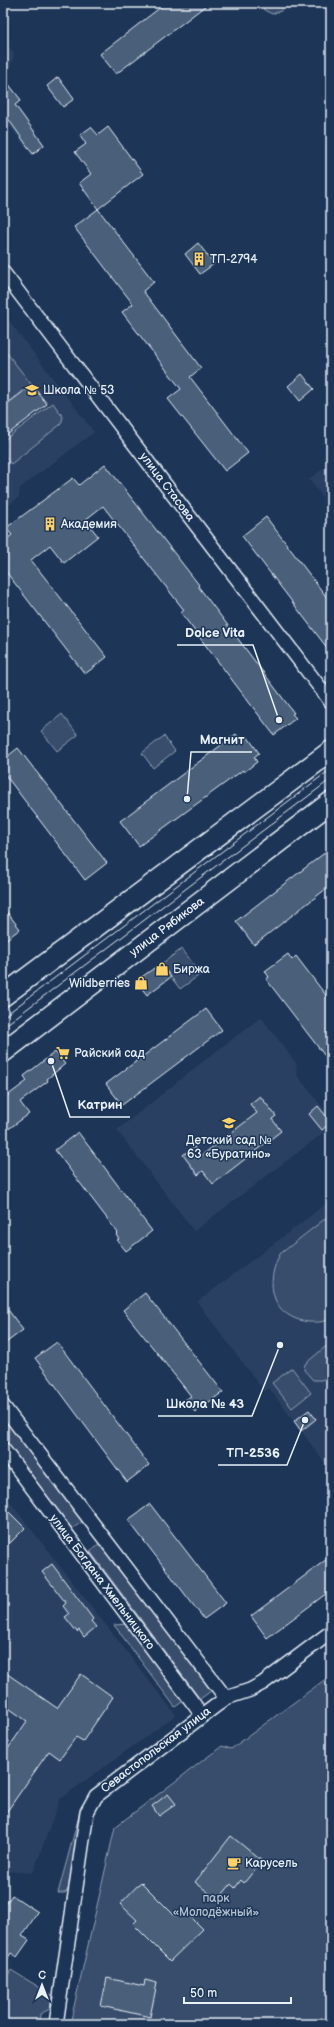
<svg xmlns="http://www.w3.org/2000/svg" width="334" height="2027" viewBox="0 0 334 2027" font-family="'Balsamiq Sans',sans-serif">
	<style>
		.built { fill: #2a4162 }
		.green { fill: #374d6c; stroke: #909fb2 }
		.building { fill: #495e7a; stroke: #e8f1f8 }
		.lines { fill: none; stroke-linecap: round; stroke-linejoin: round }
		.minor-casing { stroke: #e8f1f8; stroke-width: 16 }
		.primary-casing { stroke: #e8f1f8; stroke-width: 23 }
		.minor { stroke: #1d3557; stroke-width: 13 }
		.primary { stroke: #1d3557; stroke-width: 20 }
		.tram { stroke: #e8f1f8; stroke-width: 1 }
		.labels { text-anchor: middle; dominant-baseline: central; stroke-width: 3; stroke-linejoin: round; paint-order: stroke }
		.poi-label { font-size: 12px; fill: #e8f1f8; stroke: #1d3557; text-anchor: start }
		.street-label { font-size: 12px; fill: #e8f1f8; stroke: #1d3557 }
		.park-label { font-size: 12px; fill: #b3c0ce; stroke: #1d3557 }
		.leader { fill: none; stroke: #e8f1f8; stroke-width: 1.5 }
		.callout-dot { fill: #e8f1f8; stroke: #1d3557; stroke-width: 1.5 }
		.callout-label { font-size: 13px; text-anchor: middle; font-weight: bold; fill: #e8f1f8; stroke: #1d3557; stroke-width: 3; stroke-linejoin: round; paint-order: stroke }
	</style>
	<rect width="100%" height="100%" fill="#1d3557"/>
	<filter id="ink" filterUnits="userSpaceOnUse"><feTurbulence type="fractalNoise" baseFrequency=".025" numOctaves="2"/><feDisplacementMap in="SourceGraphic" scale="8" xChannelSelector="R" yChannelSelector="G"/><feConvolveMatrix kernelMatrix="1 2 1 2 8 2 1 2 1" color-interpolation-filters="sRGB"/></filter>
	<g filter="url(#ink)">
		<path class="built" d="M4,40L14,54L7,80L22,101L17,106L46,145L32,156L3,117Z
			M3,313L94,432L20,488L19,497L3,510Z
			M331,463V508L309,479Z
			M261,1017L296,1063L297,1075L331,1118V1127L194,1231L117,1130L205,1060Z
			M331,1200V1471L269,1388L264,1391L197,1302Z
			M3,1493L176,1715L60,1799L33,1873L3,1871Z"/>
		<path class="green" d="M262,3H284V4L281,11L272,14L264,10Z
			M3,348L31,384L3,406Z
			M53,403L63,417L61,424L11,464L3,454V441Z
			M62,714L78,735L57,751L41,731Z
			M164,736L175,751L153,768L142,753Z
			M182,949L201,974L180,989L161,964Z
			M331,1214V1319C312,1327 283,1320 275,1299C269,1284 273,1267 280,1254Z
			M331,1342V1373L322,1380H313L304,1370L305,1364Z
			M292,1368L311,1393L292,1408L272,1383Z
			M3,1416L83,1521L72,1529L3,1437Z
			M100,1543L211,1691L200,1699L90,1551Z
			M127,1624L185,1700L175,1707L114,1625Z
			M331,1675V2024H70L115,1827L222,1746L231,1749Z
			M80,1812L81,1817L70,1887L65,1893H58Z
			M11,1970L52,1995L50,2009L40,2014L39,2024H3V1982Z"/>
		<path class="building" d="M166,3H209L116,74L100,54Z
			M3,77L21,100L15,105L44,145L33,154L4,113L3,114Z
			M58,77L74,99L63,107L47,86Z
			M91,127L98,135L108,127L143,174L98,209L79,183L91,174L75,152L86,144L80,135Z
			M98,209L154,282L143,291L201,368L190,377L248,453L225,471L168,399L181,389L122,312L133,304L74,227Z
			M198,243L214,264L200,274L185,254Z
			M302,374L314,389L300,401L288,386Z
			M32,385L47,404L3,438V407Z
			M105,464L199,585L198,586L294,713L292,714L296,718L274,735L181,613L184,610L103,506L85,520L98,536L64,563L50,545L31,560L107,657L85,674L3,568V542L12,535L6,528L73,478L79,485Z
			M266,517L331,603V653L242,536Z
			M236,734L241,741L247,736L259,753L254,757L257,762L244,772L243,770L139,846L120,821Z
			M18,748L107,863L85,880L3,772V760Z
			M331,848V885L254,945L236,921Z
			M3,907L20,929L3,942Z
			M288,954L292,960L296,956L331,1002V1064L266,979L269,977L265,971Z
			M160,964L171,977L147,995L136,981Z
			M206,1009L222,1030L122,1105L106,1084Z
			M55,1052L65,1064L47,1079L48,1081L20,1102L29,1114L3,1133V1099L27,1081L24,1076Z
			M260,1096L276,1116L272,1119L281,1131L213,1184L203,1171L198,1175L183,1155L194,1147L201,1156L257,1113L250,1104Z
			M318,1106L331,1122L322,1130L309,1114Z
			M78,1132L152,1231L126,1251L117,1240L119,1239L116,1235L118,1233L55,1150Z
			M145,1293L223,1392L195,1412L185,1400L191,1396L123,1310Z
			M3,1303L23,1330L3,1345Z
			M57,1342L149,1465L127,1482L35,1358Z
			M309,1410L316,1419L301,1431L294,1421Z
			M150,1504L226,1603L204,1619L128,1520Z
			M3,1506L25,1528L3,1550Z
			M331,1556V1590L267,1638L251,1616Z
			M52,1564L93,1619L91,1621L96,1627L84,1637L79,1630L77,1632L65,1617L69,1614L63,1606L66,1603L42,1572Z
			M3,1671L57,1708L81,1674L113,1697L83,1741L76,1737L60,1759L49,1751L3,1817V1756L27,1721L3,1704Z
			M168,1794L176,1804L159,1816L152,1806Z
			M231,1836L262,1861L244,1883L241,1880L235,1888L231,1884L218,1900L195,1882Z
			M141,1882L175,1916L183,1909L203,1929L170,1961L133,1924L137,1920L120,1904Z
			M12,1895L38,1912L22,1936L29,1940L17,1957L11,1953L3,1965V1908Z
			M107,1978L144,1986L145,1980L157,1983L150,2017L101,2006Z"/>
		<g class="lines">
			<g class="minor-casing">
				<path id="minor" d="M3,272L331,702
					M3,1406L226,1698
					M3,1449L202,1715
					M56,2024L87,1812L96,1796L226,1698L250,1690L263,1683L331,1632"/>
			</g>
			<g class="primary-casing">
				<path id="primary" d="M3,996L331,751
					M3,1052L331,802"/>
			</g>
			<use href="#minor" class="minor"/>
			<use href="#primary" class="primary"/>
			<path class="tram" d="M3,1017L331,769
				M3,1027L331,779"/>
		</g>
	</g>
	<defs>
		<g id="building-bare" transform="scale(1.08)"><path d="M-4-6H4V6H1V3H-1V6H-4ZM-2.5-4.3h1.7v1.8h-1.7ZM.8-4.3h1.7v1.8H.8ZM-2.5-1h1.7V.8h-1.7ZM.8-1h1.7V.8H.8Z" fill="#ffd166" stroke="#1d3557" stroke-width="2.5" paint-order="stroke"/></g>
		<g id="school-bare" transform="scale(1.08)"><path d="M0-5L7-2L0 1L-7-2ZM-4 1L0 2.5L4 1V4Q0 6-4 4Z" fill="#ffd166" stroke="#1d3557" stroke-width="2.5" paint-order="stroke"/></g>
		<g id="shop-bare" transform="scale(1.08)"><path d="M-5-2.5h2.3a2.7 3.5 0 0 1 5.4 0H5L5.5 6h-11ZM-1.5-2.5h3a1.5 2.3 0 0 0-3 0Z" fill="#ffd166" stroke="#1d3557" stroke-width="2.5" paint-order="stroke"/></g>
		<g id="supermarket-bare" transform="scale(1.08)"><path d="M-6-5.5h2.5l.6 2H6L4.5 2H-2.5L-4.4-4H-6ZM-1.5 3.2a1.3 1.3 0 1 0 .1 0ZM3 3.2a1.3 1.3 0 1 0 .1 0Z" fill="#ffd166" stroke="#1d3557" stroke-width="2.5" paint-order="stroke"/></g>
		<g id="cafe-bare" transform="scale(1.08)"><path d="M-5.5-4.5H6V0H3Q3 3.5 0 3.5H-2.5Q-5.5 3.5-5.5 0ZM3-3.2v2h1.7v-2ZM-6 4.5H4V6H-6Z" fill="#ffd166" stroke="#1d3557" stroke-width="2.5" paint-order="stroke"/></g>
	</defs>
	<g fill-rule="evenodd">
		<use href="#building-bare" x="199" y="259"/>
		<use href="#school-bare" x="32" y="390"/>
		<use href="#building-bare" x="50" y="524"/>
		<use href="#shop-bare" x="162" y="969"/>
		<use href="#shop-bare" x="141" y="983"/>
		<use href="#supermarket-bare" x="63" y="1053"/>
		<use href="#school-bare" x="229" y="1123"/>
		<use href="#cafe-bare" x="234" y="1863"/>
	</g>
	<g class="labels">
		<g class="poi-label">
			<text x="210" y="259">ТП-2794</text>
			<text x="43" y="390">Школа № 53</text>
			<text x="61" y="524">Академия</text>
			<text x="173" y="969">Биржа</text>
			<text x="130" y="983" text-anchor="end">Wildberries</text>
			<text x="74" y="1053">Райский сад</text>
			<text x="229" y="1140" text-anchor="middle">Детский сад №<tspan x="229" dy="14">63 «Буратино»</tspan></text>
			<text x="245" y="1863">Карусель</text>
		</g>
		<g class="street-label">
			<text transform="translate(167 487) rotate(53)">улица Стасова</text>
			<text transform="translate(167 927) rotate(-37)">улица Рябикова</text>
			<text transform="translate(102 1582) rotate(53)">улица Богдана Хмельницкого</text>
			<text transform="translate(156 1750) rotate(-37)">Севастопольская улица</text>
		</g>
		<g class="park-label">
			<text x="216" y="1898">парк<tspan x="216" dy="14">«Молодёжный»</tspan></text>
		</g>
	</g>
	<path class="leader" d="M279 720L253 645H177M187 799L191 752H252M51 1061L70 1117H130M280 1345L252 1416H158M305 1420L287 1465H218"/>
	<g class="callout-dot">
		<circle cx="279" cy="720" r="4"/>
		<circle cx="187" cy="799" r="4"/>
		<circle cx="51" cy="1061" r="4"/>
		<circle cx="280" cy="1345" r="4"/>
		<circle cx="305" cy="1420" r="4"/>
	</g>
	<g class="callout-label">
		<text x="215" y="637">Dolce Vita</text>
		<text x="222" y="744">Магнит</text>
		<text x="100" y="1109">Катрин</text>
		<text x="205" y="1408">Школа № 43</text>
		<text x="253" y="1457">ТП-2536</text>
	</g>
	<rect width="334" height="2027" fill="none" stroke="#1d3557" stroke-width="16"/>
	<rect x="8" y="8" width="318" height="2011" fill="none" stroke="#e8f1f8" stroke-width="1.5" filter="url(#ink)"/>
	<g transform="translate(42 1985)" stroke="#1d3557" stroke-width="3" paint-order="stroke">
	<path d="M0-3L7 15L0 10L-7 15Z" fill="#e8f1f8"/>
	<text y="-6" font-size="11" font-weight="bold" text-anchor="middle" fill="#e8f1f8">С</text>
	</g>
	<path d="M184 1997v6h107v-6" fill="none" stroke="#e8f1f8" stroke-width="2"/>
	<text x="190" y="1997" font-size="12" fill="#e8f1f8" stroke="#1d3557" stroke-width="3" paint-order="stroke">50 m</text>
</svg>
